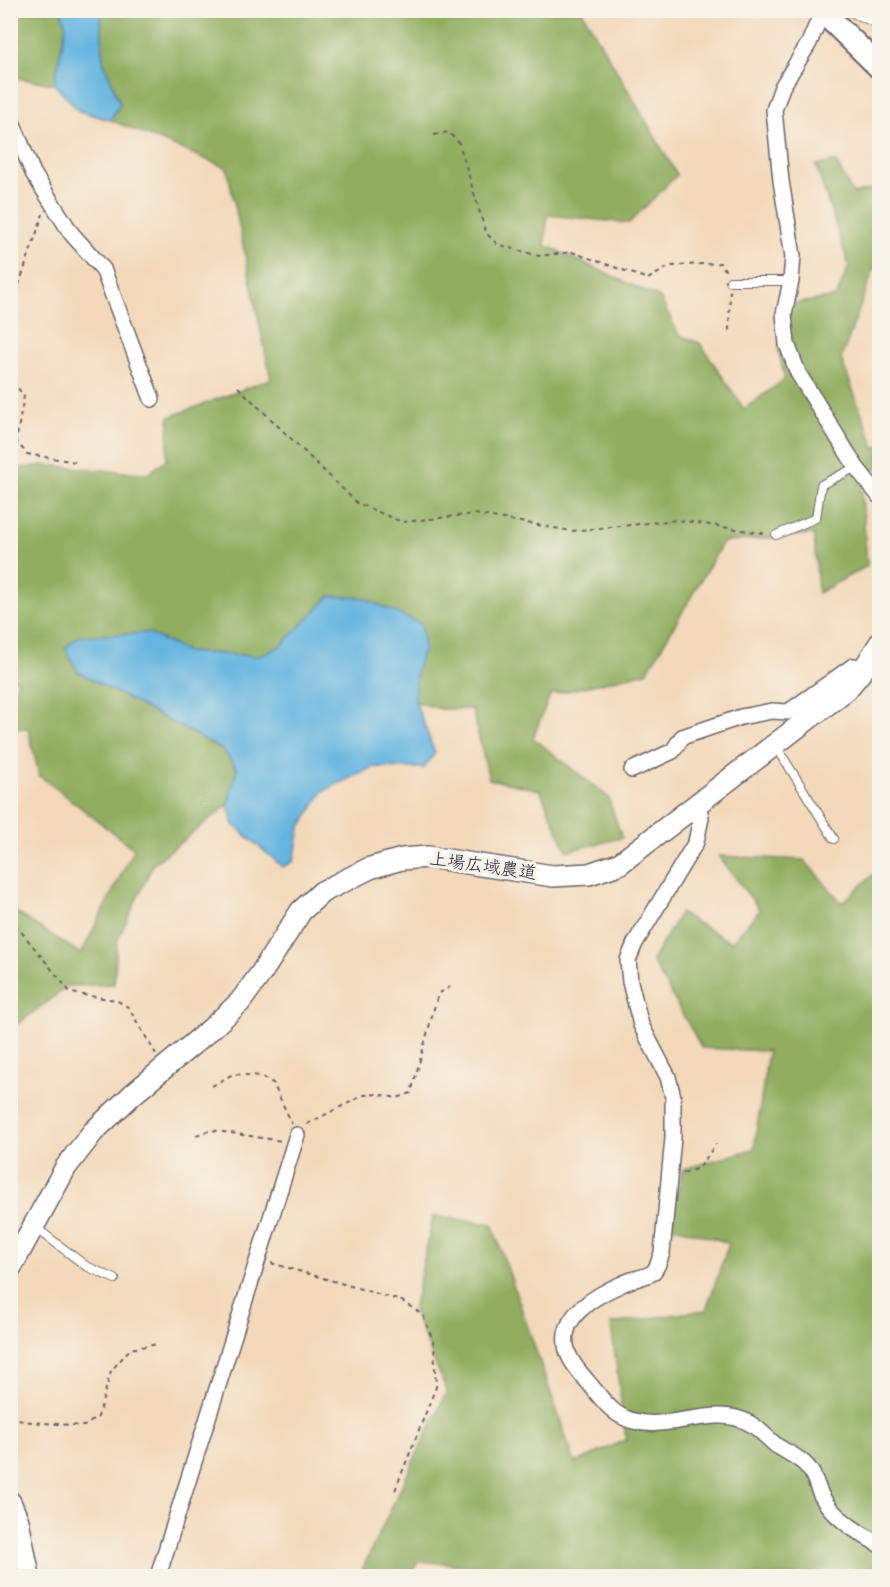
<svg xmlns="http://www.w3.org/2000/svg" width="890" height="1587" viewBox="0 0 890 1587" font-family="'Comic Neue','Klee One',sans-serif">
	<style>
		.forest { fill: #91ae60; stroke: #5a684e; stroke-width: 1.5 }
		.water { fill: #65b5e0; stroke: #446c8e; stroke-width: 1.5 }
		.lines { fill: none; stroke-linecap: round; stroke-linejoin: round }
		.lane-casing { stroke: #6b6267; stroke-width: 10 }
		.street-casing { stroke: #6b6267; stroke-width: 18 }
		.secondary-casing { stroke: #6b6267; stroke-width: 24 }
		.primary-casing { stroke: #6b6267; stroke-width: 26 }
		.path { stroke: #6b6267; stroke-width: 2; stroke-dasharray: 4.5 4.5; stroke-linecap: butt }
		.lane { stroke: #fff; stroke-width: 8 }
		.street { stroke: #fff; stroke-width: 15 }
		.secondary { stroke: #fff; stroke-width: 21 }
		.primary { stroke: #fff; stroke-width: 22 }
		.labels { text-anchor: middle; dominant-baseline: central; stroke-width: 6; stroke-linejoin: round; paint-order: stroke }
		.street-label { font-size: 18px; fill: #22223b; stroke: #f7f3e8 }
	</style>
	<rect width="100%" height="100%" fill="#f7f3e8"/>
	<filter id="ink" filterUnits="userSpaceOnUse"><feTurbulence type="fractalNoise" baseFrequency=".0167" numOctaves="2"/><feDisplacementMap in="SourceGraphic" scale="12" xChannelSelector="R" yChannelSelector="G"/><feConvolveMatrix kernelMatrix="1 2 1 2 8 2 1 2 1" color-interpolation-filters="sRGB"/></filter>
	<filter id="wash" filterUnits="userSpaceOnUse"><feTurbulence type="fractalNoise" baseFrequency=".008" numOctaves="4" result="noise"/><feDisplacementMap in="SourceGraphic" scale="24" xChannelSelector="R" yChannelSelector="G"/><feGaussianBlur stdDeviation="1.35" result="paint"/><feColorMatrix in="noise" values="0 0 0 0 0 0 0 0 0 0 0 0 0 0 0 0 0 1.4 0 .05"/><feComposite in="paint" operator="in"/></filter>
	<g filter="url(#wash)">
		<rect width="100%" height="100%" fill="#f3d9ba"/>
		<path class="forest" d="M10,11H61L66,26L54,84L11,77Z
			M101,11H582L677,175L629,223L547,215L545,245L660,298L679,335L700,343L744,409L785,379L778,349L792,304L836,297L849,266L816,165L836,162L853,194L879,187V261L876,263L841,359L875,448L879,446V467L861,480L867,566L818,593L814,534L723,542L647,672L550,695L533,738L608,797L622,838L567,851L540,790L489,779L472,709H441L415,702L416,672L424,647L330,596L281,646L260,656L188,652L148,633L78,672L223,750L237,769L228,805L153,864L117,942L114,984L68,986L19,1023L11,1024V909L81,954L134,849L39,775L28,729L11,728V698L18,681L10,676V470L43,465L148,474L167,459L169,417L271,379L227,168L110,120L120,104L103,60Z
			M719,856L804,860L842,903L877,871L879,864V1575L529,1576L524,1570L418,1561L411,1576H359L447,1391L413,1311L433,1216L492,1224L575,1463L626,1440L611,1324L706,1310L729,1243L669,1225L683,1169L754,1149L768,1051L702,1048L652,961L680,913L731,942L760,910Z"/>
		<path class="water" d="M61,11H101L103,60L120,104L110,120L79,111L54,84L66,26Z
			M330,596L364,598L421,624L424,647L416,672L415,701L435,753L424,768L373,767L323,791L300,828L294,861L283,867L234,825L228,805L237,769L223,750L78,672L65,648L79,636L148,633L188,652L260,656L281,646Z"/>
	</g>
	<g filter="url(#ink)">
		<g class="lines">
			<g class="lane-casing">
				<path id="lane" d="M846,10L880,25
					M730,281H791
					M776,535L816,518L821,485L856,467
					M776,746L834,839
					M35,1227L86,1266L115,1279"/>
			</g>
			<g class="street-casing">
				<path id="street" d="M823,10L809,43L782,87L774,110L781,181L793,256L791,281L784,314L787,344L798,373L856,467L880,497
					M10,117L33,173L71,233L103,269L152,399
					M632,770L673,751L682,737L741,717L772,711L788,712L853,666L865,667
					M698,803L701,818L696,842L635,943L628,960L630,982L641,1025L668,1077L673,1097V1138L662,1253C659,1260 658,1268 652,1273C643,1278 631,1279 622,1284C601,1293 570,1310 566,1334C563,1354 576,1368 588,1382C598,1394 609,1410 623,1417C662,1437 712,1402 749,1423C759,1428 768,1439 777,1446C788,1453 803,1459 810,1470C815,1477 817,1487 821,1495C832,1517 859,1533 880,1545
					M158,1576L297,1135"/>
			</g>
			<g class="secondary-casing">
				<path id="secondary" d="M10,1269L66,1167L93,1132L133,1094L212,1028L240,1002L262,972L301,911L322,892L370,868L402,859L428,857L553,876L589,874L619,864L846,690L865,667L880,643
					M10,1502L18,1521L29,1576"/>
			</g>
			<g class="primary-casing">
				<path id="primary" d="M821,10L880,68"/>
			</g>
			<path class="path" d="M434,135L448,132L459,143L486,233L497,244L539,256L572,252L648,279L670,266L721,263L726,272
				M10,311L43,214
				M729,331L730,289
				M10,385L17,387L24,396L16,441L27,454L75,462
				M238,387L357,503L402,522L475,514L572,531L678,520L768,534
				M10,918L71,993L116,1000L128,1007L156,1054
				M212,1086L233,1074L260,1076L273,1083L292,1124
				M307,1124L364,1095L377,1094L397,1098L411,1093L438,994L450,987
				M196,1135L211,1130L282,1141
				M683,1173L699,1168L716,1144
				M271,1263L402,1301L423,1315L434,1344L436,1387L394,1493
				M10,1417L31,1422L84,1426L98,1417L111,1371L130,1349L157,1344"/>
			<use href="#lane" class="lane"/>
			<use href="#street" class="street"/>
			<use href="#secondary" class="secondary"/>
			<use href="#primary" class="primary"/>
		</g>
	</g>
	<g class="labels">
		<g class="street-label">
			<text transform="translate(483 866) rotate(8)">上場広域農道</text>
		</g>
	</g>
	<rect width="890" height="1587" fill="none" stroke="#f7f3e8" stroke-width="36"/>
</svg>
